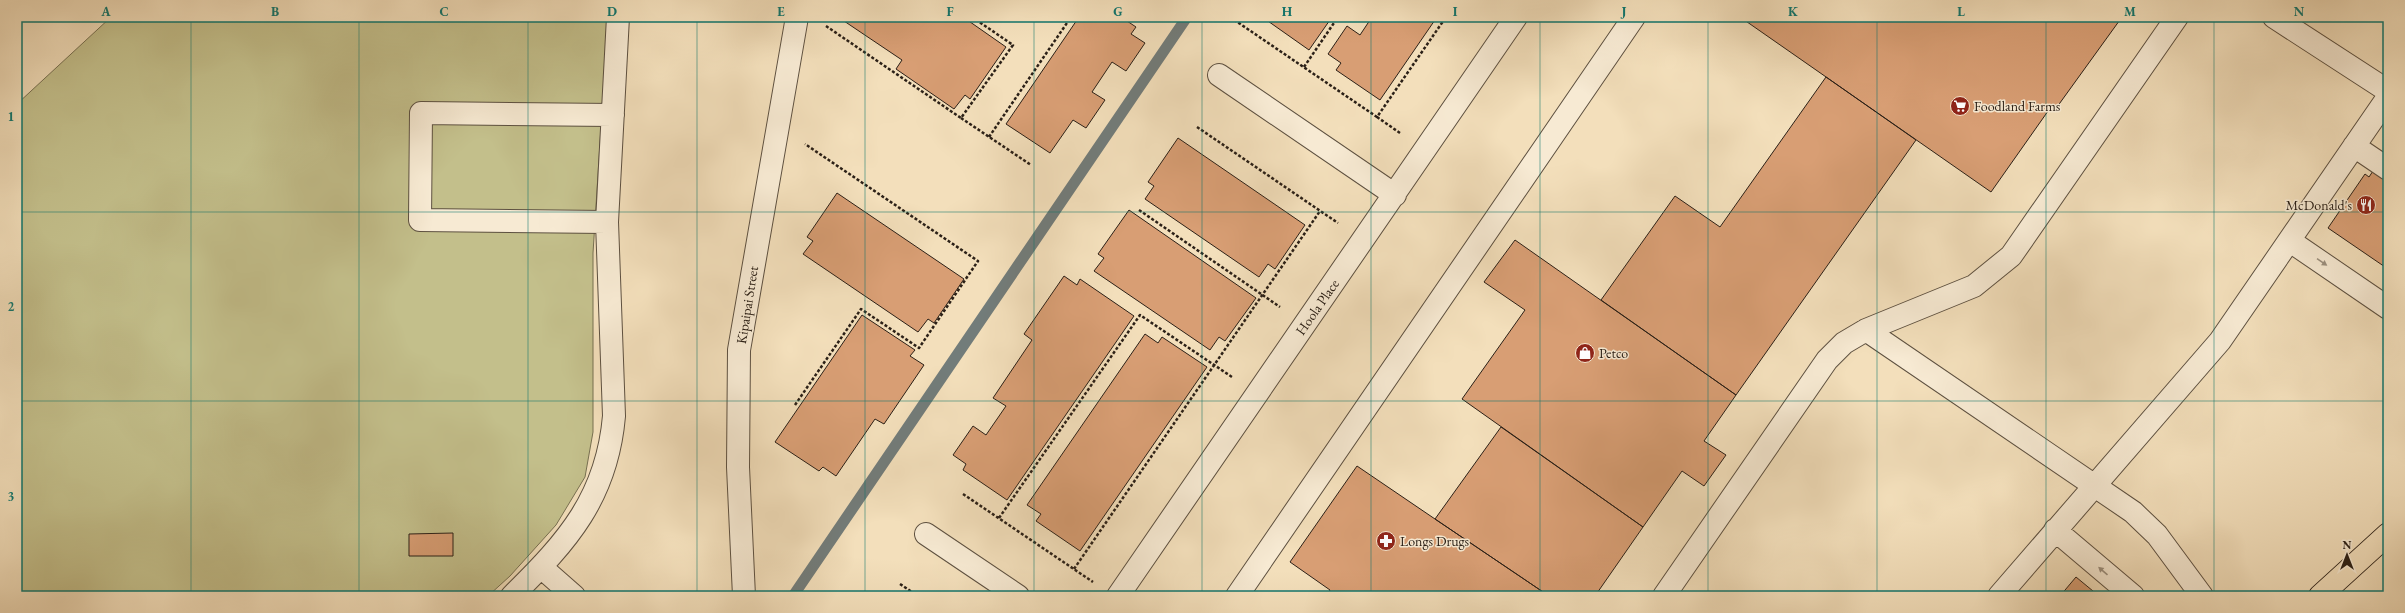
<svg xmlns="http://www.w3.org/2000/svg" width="2405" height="613" viewBox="0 0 2405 613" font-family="'EB Garamond',serif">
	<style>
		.green { fill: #c3bf8b; stroke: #777051 }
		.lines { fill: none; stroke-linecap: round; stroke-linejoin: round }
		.stream { stroke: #727c7a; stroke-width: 11 }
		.building { fill: #d89e74; stroke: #2b2017 }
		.minor-casing { stroke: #5d5040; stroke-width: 24 }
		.major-casing { stroke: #2b2017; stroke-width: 24 }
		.path { stroke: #2b2017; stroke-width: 2.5; stroke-dasharray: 3 2; stroke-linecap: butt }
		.minor { stroke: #f7ead3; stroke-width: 22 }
		.major { stroke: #f3dfbb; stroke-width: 22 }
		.oneway { fill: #9b8f7e }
		.grid { fill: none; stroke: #0f766e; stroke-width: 1; stroke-opacity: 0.55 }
		.labels { text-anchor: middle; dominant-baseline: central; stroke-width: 3; stroke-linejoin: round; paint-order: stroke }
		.poi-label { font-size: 14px; fill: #2b2017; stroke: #f7ead3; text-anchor: start }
		.street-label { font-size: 14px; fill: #2b2017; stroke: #f7ead3 }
		.neatline { fill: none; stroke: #0f766e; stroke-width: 1.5 }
		.grid-label { font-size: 13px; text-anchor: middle; font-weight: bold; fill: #0f766e }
	</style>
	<rect width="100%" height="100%" fill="#f3dfbb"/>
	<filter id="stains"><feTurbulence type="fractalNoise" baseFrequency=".005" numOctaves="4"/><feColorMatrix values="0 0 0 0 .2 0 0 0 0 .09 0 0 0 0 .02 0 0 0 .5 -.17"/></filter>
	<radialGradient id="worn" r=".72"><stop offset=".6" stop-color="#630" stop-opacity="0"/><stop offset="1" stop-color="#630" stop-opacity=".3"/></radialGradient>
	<path class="green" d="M111,17H608L593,253V432L585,477L556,525L510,576L488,596H17V104Z"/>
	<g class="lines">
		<path class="stream" d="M793,596L1187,17"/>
	</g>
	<path class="building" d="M847,17H963L1006,47L970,99L965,95L954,109L896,69L902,60L844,21Z
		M1079,17H1121L1136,27L1131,34L1145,43L1126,71L1112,62L1092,92L1105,100L1086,128L1073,120L1050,153L1006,124Z
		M1267,17H1332L1309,50L1265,19Z
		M1372,17H1437L1380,100L1336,70L1341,63L1328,54L1347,26L1360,35Z
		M1740,17H2122L2057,107L2053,104L1991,192Z
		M1826,77L1916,140L1736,395L1601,300L1675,196L1720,227Z
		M1178,138L1305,225L1275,269L1268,264L1259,277L1145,199L1154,186L1148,182Z
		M2373,171L2388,182V269L2328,228L2365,174L2369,177Z
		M837,193L964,279L934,323L928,319L918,332L803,254L813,241L807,237Z
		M1129,210L1256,298L1225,341L1219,337L1210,350L1094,271L1104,258L1098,254Z
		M1515,240L1736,395L1704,441L1726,455L1704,486L1682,471L1643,527L1462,399L1525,310L1484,282Z
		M1064,276L1077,285L1080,279L1134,316L1007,500L963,470L966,464L953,455L973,426L986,435L1006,406L993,398L1032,340L1024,334Z
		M862,315L915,350L910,356L924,365L884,424L875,419L836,476L823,467L819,471L775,442Z
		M1145,334L1158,343L1162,337L1207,367L1080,551L1036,521L1041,514L1027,505Z
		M1501,427L1643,527L1595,596H1549L1435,519Z
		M1357,466L1435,519L1549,596H1326L1330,590L1290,562Z
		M453,533V556H409V534Z
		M2076,577L2099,596H2060Z"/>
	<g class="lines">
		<g class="minor-casing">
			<path id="minor" d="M2274,17L2388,91
				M1219,75L1395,195
				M2354,146L2388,169
				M607,222L420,220L421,113L613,115
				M2290,241L2388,308
				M1866,330L2133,512L2157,535L2202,596
				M2055,530L2133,596
				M926,534L1018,596
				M541,567L574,596
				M512,596C568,541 607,497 614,416L607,222L618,17
				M744,596L738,467L739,350L797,17
				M1118,596L1516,17
				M1237,596L1634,17
				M1664,596L1827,360L1844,343L1866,330L1974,286L2011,256L2177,17
				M1999,596L2220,341L2388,97"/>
		</g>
		<g class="major-casing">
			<path id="major" d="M2320,596L2388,534"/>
		</g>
		<path class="path" d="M1230,17L1377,117L1446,17
			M826,26L961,118L1013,45L972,17
			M1304,67L1338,17
			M1377,117L1400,133
			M961,118L1031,165
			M1197,127L1338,223
			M989,137L1069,20
			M1139,210L1280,307
			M795,405L861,309L919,348L978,261L805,144
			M963,494L1093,582
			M999,518L1140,315L1232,377
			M1074,569L1320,211
			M900,584L918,596"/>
		<use href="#minor" class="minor"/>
		<use href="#major" class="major"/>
	</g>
	<defs><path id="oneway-solid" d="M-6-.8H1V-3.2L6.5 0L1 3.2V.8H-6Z"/></defs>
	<g class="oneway">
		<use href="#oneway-solid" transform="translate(2322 262) rotate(34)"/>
		<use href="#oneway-solid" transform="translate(2103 571) rotate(-139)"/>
	</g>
	<path class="grid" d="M191,17V596M359,17V596M528,17V596M697,17V596M865,17V596M1034,17V596M1202,17V596M1371,17V596M1540,17V596M1708,17V596M1877,17V596M2046,17V596M2214,17V596M17,212H2388M17,401H2388"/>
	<defs>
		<g id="supermarket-disc" transform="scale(1)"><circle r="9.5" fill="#8f2418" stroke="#f7ead3"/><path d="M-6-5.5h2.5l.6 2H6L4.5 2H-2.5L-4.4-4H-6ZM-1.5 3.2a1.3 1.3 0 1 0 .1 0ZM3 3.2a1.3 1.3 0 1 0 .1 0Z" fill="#fff"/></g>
		<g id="restaurant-disc" transform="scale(1)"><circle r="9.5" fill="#8f2418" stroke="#f7ead3"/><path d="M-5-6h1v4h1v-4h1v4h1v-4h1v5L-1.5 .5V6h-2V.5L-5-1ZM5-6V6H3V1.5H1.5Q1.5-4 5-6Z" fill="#fff"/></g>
		<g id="shop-disc" transform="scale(1)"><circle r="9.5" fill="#8f2418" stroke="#f7ead3"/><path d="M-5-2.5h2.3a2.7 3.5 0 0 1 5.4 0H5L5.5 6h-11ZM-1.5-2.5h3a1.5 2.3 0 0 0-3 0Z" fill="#fff"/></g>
		<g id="pharmacy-disc" transform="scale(1)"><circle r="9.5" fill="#8f2418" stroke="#f7ead3"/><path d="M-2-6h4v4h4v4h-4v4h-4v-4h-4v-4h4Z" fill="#fff"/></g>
	</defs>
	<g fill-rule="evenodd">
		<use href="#supermarket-disc" x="1960" y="106"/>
		<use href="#restaurant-disc" x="2366" y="205"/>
		<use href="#shop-disc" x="1585" y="353"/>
		<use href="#pharmacy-disc" x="1386" y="541"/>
	</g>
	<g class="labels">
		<g class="poi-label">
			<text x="1974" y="106">Foodland Farms</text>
			<text x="2352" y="205" text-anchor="end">McDonald's</text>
			<text x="1599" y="353">Petco</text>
			<text x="1400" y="541">Longs Drugs</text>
		</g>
		<g class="street-label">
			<text transform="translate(747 305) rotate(-81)">Kipaipai Street</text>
			<text transform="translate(1317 307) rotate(-55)">Hoola Place</text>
		</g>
	</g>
	<rect width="2405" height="613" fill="none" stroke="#f3dfbb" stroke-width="44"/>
	<g transform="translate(2347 555)" stroke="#f7ead3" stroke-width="3" paint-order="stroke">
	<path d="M0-3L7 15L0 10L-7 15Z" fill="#2b2017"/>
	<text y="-6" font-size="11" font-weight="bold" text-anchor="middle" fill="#2b2017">N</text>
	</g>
	<rect x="22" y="22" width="2361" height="569" class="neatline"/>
	<g class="grid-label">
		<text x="106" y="16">A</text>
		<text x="275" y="16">B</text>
		<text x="444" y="16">C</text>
		<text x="612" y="16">D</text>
		<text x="781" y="16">E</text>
		<text x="950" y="16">F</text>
		<text x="1118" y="16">G</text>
		<text x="1287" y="16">H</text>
		<text x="1455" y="16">I</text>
		<text x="1624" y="16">J</text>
		<text x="1793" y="16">K</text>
		<text x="1961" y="16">L</text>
		<text x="2130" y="16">M</text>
		<text x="2299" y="16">N</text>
		<text x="11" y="121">1</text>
		<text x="11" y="311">2</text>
		<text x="11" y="501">3</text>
	</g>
	<rect width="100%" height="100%" filter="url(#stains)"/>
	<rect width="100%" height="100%" fill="url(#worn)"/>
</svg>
